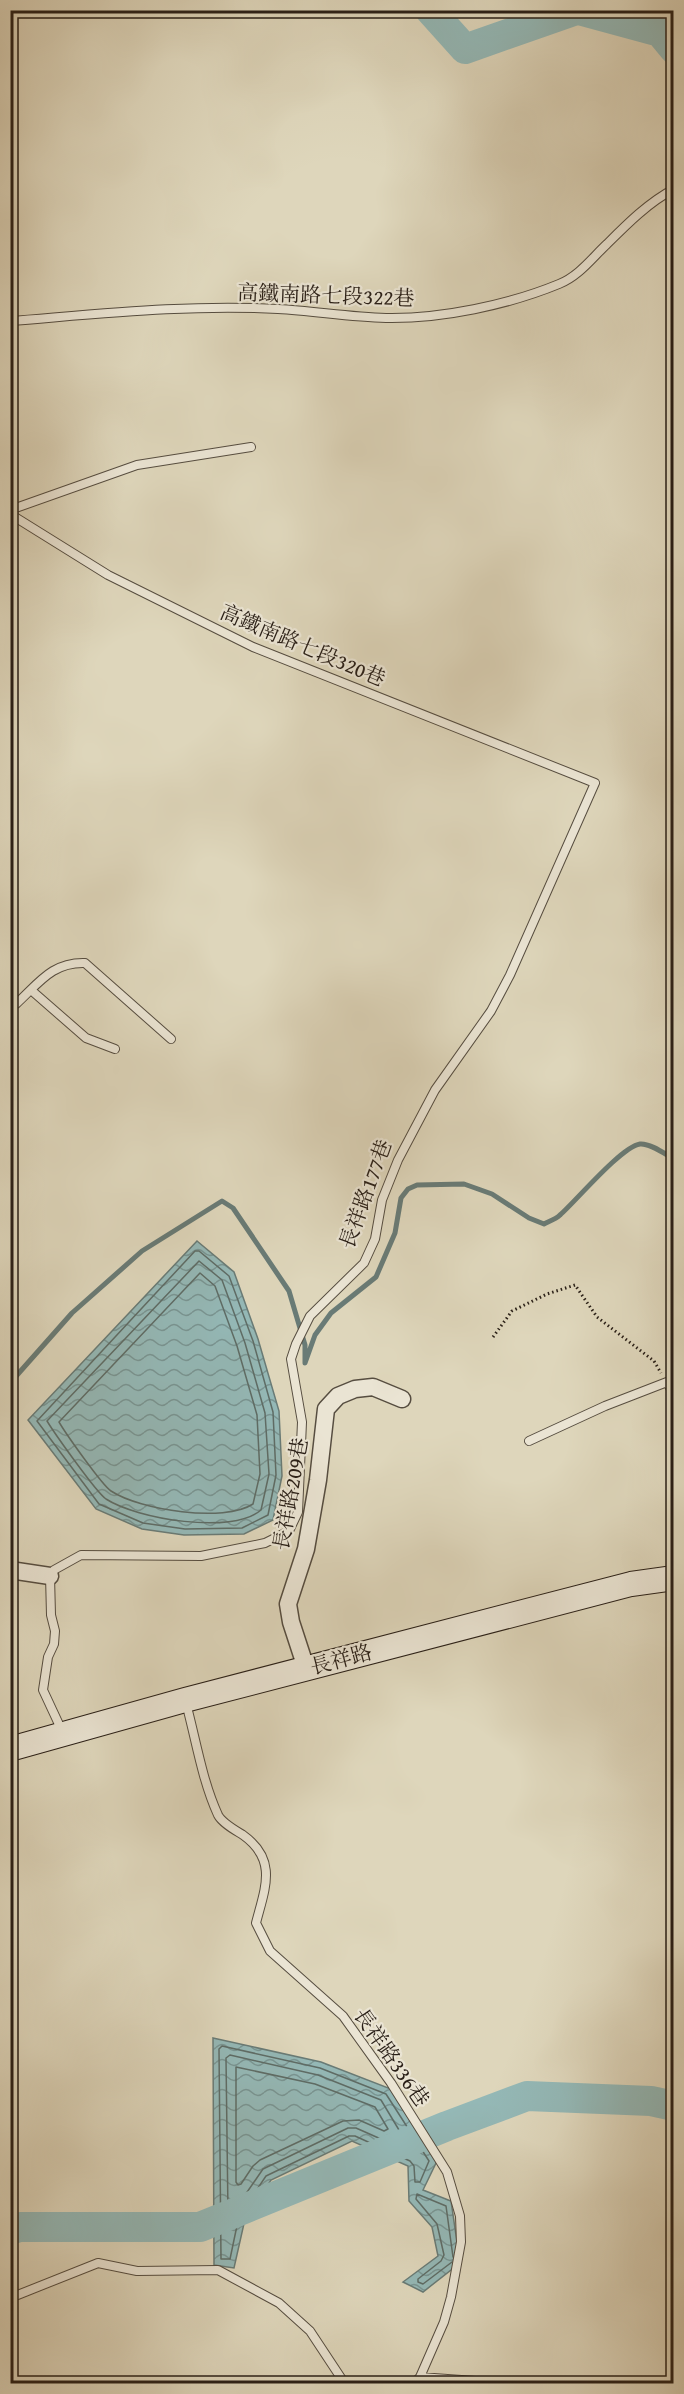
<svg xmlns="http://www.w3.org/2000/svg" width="684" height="2394" viewBox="0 0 684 2394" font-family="'Gentium Book Plus','Noto Serif TC',serif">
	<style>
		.water { fill: url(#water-waves); stroke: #697b76; stroke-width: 1.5 }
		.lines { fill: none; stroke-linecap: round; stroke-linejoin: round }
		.shore { stroke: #5e6c66; stroke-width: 1.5 }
		.stream { stroke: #697b76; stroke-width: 5 }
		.river { stroke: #94b8b6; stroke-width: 30 }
		.lane-casing { stroke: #564d40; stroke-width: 10 }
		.street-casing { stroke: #564d40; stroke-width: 19 }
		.secondary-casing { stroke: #291f17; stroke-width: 26 }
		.path { stroke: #291f17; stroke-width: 3; stroke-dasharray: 1.5 3; stroke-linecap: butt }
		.lane { stroke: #eae4d3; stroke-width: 8 }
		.street { stroke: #eae4d3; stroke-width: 16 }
		.secondary { stroke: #eae4d3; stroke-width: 24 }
		.labels { text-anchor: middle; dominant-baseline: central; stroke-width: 4.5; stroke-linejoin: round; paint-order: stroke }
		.street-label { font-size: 21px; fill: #291f17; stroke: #eae4d3 }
	</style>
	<defs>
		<pattern id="water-waves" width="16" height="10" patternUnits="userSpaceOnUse" patternTransform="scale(1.5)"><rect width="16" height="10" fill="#94b8b6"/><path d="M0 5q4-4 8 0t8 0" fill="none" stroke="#799593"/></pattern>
	</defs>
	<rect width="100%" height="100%" fill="#ded6bb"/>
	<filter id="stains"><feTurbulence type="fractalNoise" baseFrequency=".00333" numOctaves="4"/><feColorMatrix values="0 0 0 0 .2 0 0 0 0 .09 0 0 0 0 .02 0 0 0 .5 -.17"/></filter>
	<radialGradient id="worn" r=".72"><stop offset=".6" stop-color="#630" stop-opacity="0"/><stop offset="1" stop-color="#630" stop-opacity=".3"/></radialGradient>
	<path class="water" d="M197,1241L234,1272L258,1339L279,1411L282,1476L273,1520L244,1534L184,1535L142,1529L96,1509L28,1420Z
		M213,2038L321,2062L391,2089L437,2161L423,2190L451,2201L460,2263L423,2292L403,2282L438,2256L432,2227L409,2201L408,2166L352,2141L271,2180L245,2219L234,2268L214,2265Z"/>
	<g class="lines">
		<path class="shore" d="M195,1251H199L229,1276L253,1341L273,1412L276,1475L268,1515L242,1528L185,1529L143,1523L99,1504L37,1421Z
			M199,1261L222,1280L245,1343L265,1413L269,1474L261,1510C232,1535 137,1519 106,1499C96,1492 55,1434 47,1421Z
			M200,1273L215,1286L237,1346L257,1415L260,1474L253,1504C224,1523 140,1510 111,1491C102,1485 66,1434 59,1422Z
			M222,2046L320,2068L386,2094L429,2161L420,2182H415L414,2166L410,2161L355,2136H349L266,2176L239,2216L230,2259H221L219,2049Z
			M230,2055L318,2075L381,2100L411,2150L408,2151L356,2128H348L263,2169L232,2214H228L226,2058Z
			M236,2067L315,2084L375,2107L388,2129L384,2131L359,2120L343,2121L260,2160L253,2166L241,2184L238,2185L236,2182Z
			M452,2262L423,2284L418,2282V2279L441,2261L444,2255L437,2224L416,2199L417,2194L446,2206L453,2257"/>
		<path class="stream" d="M10,1383L72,1313L142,1251L222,1201L233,1208L289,1291L305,1345V1363L315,1335L331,1313L376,1277L395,1233L401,1198L408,1189L417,1185L464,1184L492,1194L529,1218L544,1224C550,1221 556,1219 560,1215C576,1201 621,1147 640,1144C650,1143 665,1154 674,1159"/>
		<path class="river" d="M430,10L465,49L576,10
			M579,10L660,32L674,49
			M10,2230L20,2227H200L447,2126L527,2096L651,2101L674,2106"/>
		<g class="lane-casing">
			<path id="lane" d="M10,321C99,314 189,304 278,309C314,311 350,317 386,318C441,319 508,305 559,284C579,276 592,258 607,244C627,224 649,202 674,189
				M10,510L137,465L251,447
				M10,514L108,575L253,647L595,783L510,975L491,1011L435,1090L398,1160L382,1200L375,1239L364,1263L310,1316L296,1344L291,1359L302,1422L298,1512L289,1531L265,1543L201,1556L81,1555L54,1570L50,1576L51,1615L55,1631L54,1644L48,1657L43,1690L63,1733
				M31,990L86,1038L115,1049
				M10,1002L16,1004C39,983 52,962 85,963L171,1039
				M529,1441L605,1406L667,1382L674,1395
				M10,1481V1530
				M186,1703C196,1740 202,1780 218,1815C222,1823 235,1830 243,1835C278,1860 265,1888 256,1923L270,1951L343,2016L391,2083L447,2172L460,2216L461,2242L451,2297L444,2322L420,2377L413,2384
				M10,2298L98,2263L137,2271L218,2270L279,2303L310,2331L345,2384
				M420,2377L517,2384"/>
		</g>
		<g class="street-casing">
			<path id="street" d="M10,1570L50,1576
				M306,1668L291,1622L288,1604L306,1549L318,1480L326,1409L338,1396L355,1389L373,1387L402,1399"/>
		</g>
		<g class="secondary-casing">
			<path id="secondary" d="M10,1749L185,1700L631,1584L674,1578"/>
		</g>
		<path class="path" d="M493,1337L512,1311L547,1294L575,1285L597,1317L654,1361L661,1373"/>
		<use href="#lane" class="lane"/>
		<use href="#street" class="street"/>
		<use href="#secondary" class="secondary"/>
	</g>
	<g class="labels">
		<g class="street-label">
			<text transform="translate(326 295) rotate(2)">高鐵南路七段322巷</text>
			<text transform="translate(303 645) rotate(23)">高鐵南路七段320巷</text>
			<text transform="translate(365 1194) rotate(-70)">長祥路177巷</text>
			<text transform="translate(290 1494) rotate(-80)">長祥路209巷</text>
			<text transform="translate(341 1659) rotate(-15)">長祥路</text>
			<text transform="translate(392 2057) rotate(55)">長祥路336巷</text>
		</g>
	</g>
	<rect width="684" height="2394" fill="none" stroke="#ded6bb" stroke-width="36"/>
	<rect x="12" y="12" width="660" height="2370" fill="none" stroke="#291f17" stroke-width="3"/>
	<rect x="18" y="18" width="648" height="2358" fill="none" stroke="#291f17" stroke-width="1.5"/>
	<rect width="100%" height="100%" filter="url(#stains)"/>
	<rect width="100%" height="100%" fill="url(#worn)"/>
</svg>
